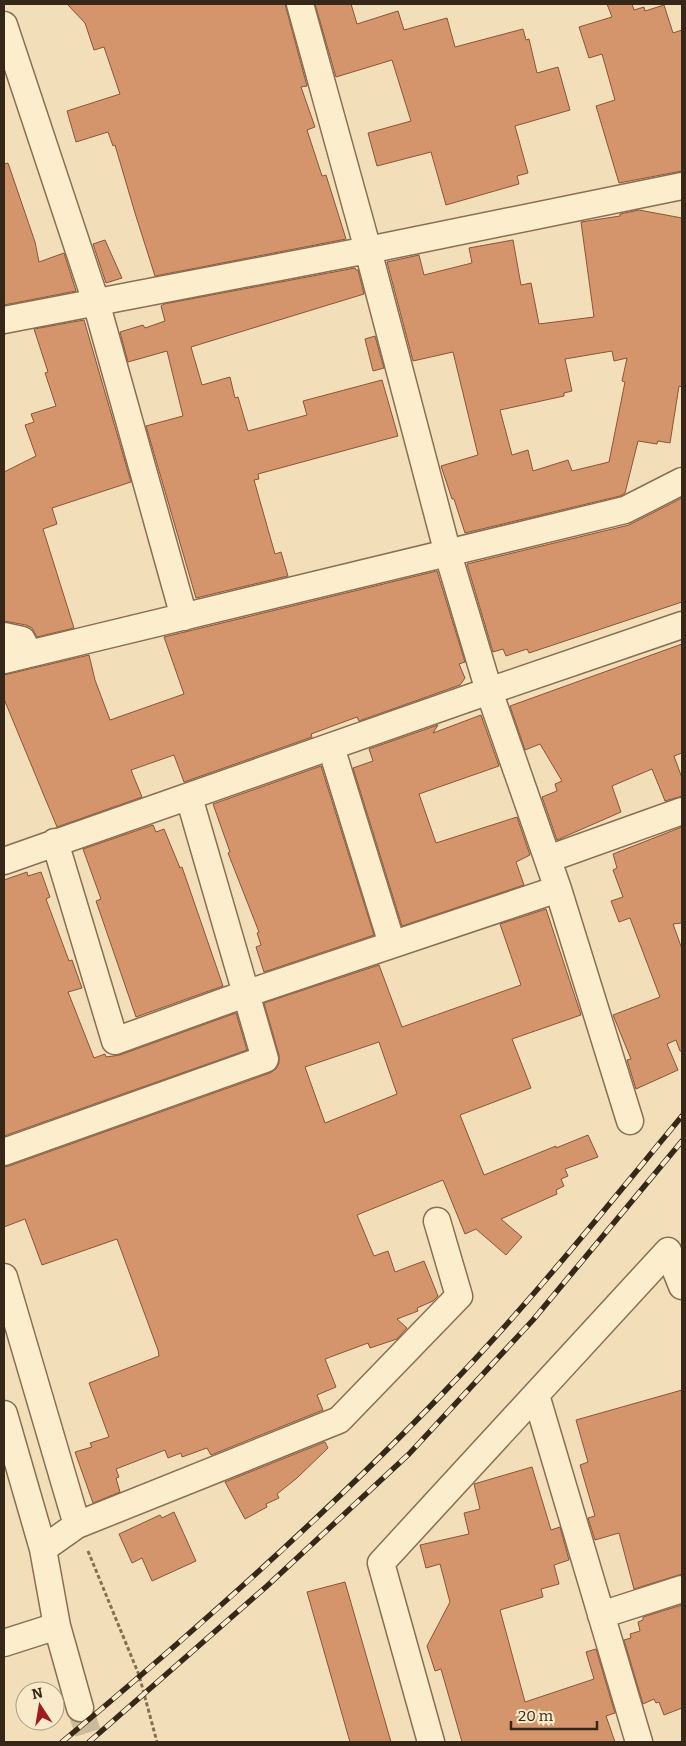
<svg xmlns="http://www.w3.org/2000/svg" width="686" height="1746" viewBox="0 0 686 1746" font-family="Bitter,serif">
	<style>
		.building { fill: #d4946c; stroke: #8b5536; fill-rule: evenodd }
		.lines { fill: none; stroke-linecap: round; stroke-linejoin: round }
		.street-tunnel { stroke: #cdba9a; stroke-width: 26; stroke-dasharray: 26 13; stroke-linecap: butt }
		.street-casing { stroke: #8a6e53; stroke-width: 29 }
		.path { stroke: #8a6e53; stroke-width: 3; stroke-dasharray: 4 2.5; stroke-linecap: butt }
		.street { stroke: #fcedcd; stroke-width: 26 }
		.rail-casing { stroke: #372719; stroke-width: 5.5 }
		.rail { stroke: #f9eaca; stroke-width: 4; stroke-dasharray: 11; stroke-linecap: butt }
	</style>
	<rect width="100%" height="100%" fill="#f2dfba"/>
	<path class="building" d="M67,4H285L307,86L301,87L315,127L307,130L322,176L326,175L346,239L155,276L135,213L115,145L113,146L108,132L76,142L67,111L120,94L104,47L94,50L85,23Z
		M315,4H351L357,24L398,11L404,30L447,18L455,47L523,29L526,40L529,39L537,73L558,67L570,110L515,126L528,173L517,176L519,184L446,205L431,152L377,166L368,133L411,121L392,60L336,77Z
		M607,4H632L634,10L644,7L645,11L664,5L673,33L682,30V171L619,183L596,106L615,100L602,54L589,58L579,27L612,17Z
		M8,163L35,242L39,262L64,253L76,291L4,305V164Z
		M639,210L682,218V387L679,386L670,443L658,441L657,444L638,441L625,493L620,496L465,533L454,499H452L441,466L478,455L453,352L413,361L387,262L419,255L424,275L472,263L469,248L513,240L521,285L531,283L539,324L594,317L581,222L620,216V214ZM612,351L614,361L627,358L622,381L625,382L609,462L572,471L568,460L533,471L528,450L512,455L500,410L564,396V393L572,391L565,359Z
		M105,240L122,278L106,283L93,244Z
		M355,268L356,270H358L364,294L191,347L202,385L230,377L235,398L238,397L248,431L307,415L303,401L382,380L398,436L258,474L259,479L254,480L275,554L281,552L288,576L196,598L146,426L183,416L167,351L128,362L120,332L143,325L145,328L165,321L161,306L164,304Z
		M84,320L131,482L52,508L57,524L43,529L74,628L37,637L32,628L26,625L4,621V472L36,456L25,425L34,422L31,414L56,406L45,373L48,372L34,329Z
		M375,336L384,368L373,371L365,339Z
		M682,498V602L529,653L527,649L506,656L503,649L493,652L467,564L629,525Z
		M437,571L465,662L459,664L465,678L460,685L359,721L357,717L311,734L312,737L184,782L174,755L131,770L142,797L57,827L4,699V675L89,655L95,680L110,720L184,694L164,637Z
		M682,644V753L674,756L682,778V796L665,801L652,769L612,786L621,812L557,840L542,797L557,791L555,784L562,781L540,744L525,750L510,706Z
		M481,715L499,766L419,794L436,843L517,817L530,855L516,862L524,885L402,926L353,768L373,761L369,749L438,725L433,733Z
		M321,766L374,935L264,972L256,947L261,945L257,933L259,932L228,853L230,852L213,804Z
		M153,825L156,832L164,829L180,868L182,867L223,986L136,1017L96,901L101,899L83,849Z
		M682,827V923L673,924L682,949V1051H680L676,1040L667,1044L678,1070L636,1089L627,1060L631,1059L613,1015L660,997L630,918L619,922L611,901L623,897L613,870L617,868L613,854Z
		M27,872L28,876L41,872L50,897L46,899L69,961L72,960L82,988L68,992L94,1058L105,1054L106,1057L120,1055L236,1013L247,1050L4,1136V880Z
		M546,909L581,1015L512,1039L531,1088L460,1115L484,1175L556,1146V1148L588,1135L598,1157L565,1169L568,1176L561,1179L564,1186L556,1190L557,1194L501,1219L522,1237L506,1255L476,1229L465,1234L443,1180L357,1215L374,1256L388,1251L395,1272L424,1261L438,1296L433,1301L417,1308L418,1311L397,1319L407,1328L397,1339L370,1348L368,1343L325,1359L336,1387L317,1395L323,1410L211,1455L207,1448L182,1457L181,1453L168,1458L165,1450L116,1469L119,1477L116,1478L120,1492L93,1503L75,1452L92,1447L90,1443L109,1437L89,1383L159,1356L158,1350L117,1239L42,1265L25,1219L4,1227V1167L9,1166L270,1073L276,1069L279,1063V1055L264,1003L379,965L402,1027L521,985L500,924ZM379,1042L397,1094L325,1123L305,1067Z
		M682,1390V1574L634,1589L619,1533L595,1540L588,1518L595,1516L580,1465L588,1462L576,1420Z
		M325,1442L328,1448L297,1478L277,1494L279,1498L266,1504L267,1507L245,1519L225,1482Z
		M532,1467L551,1530L560,1527L569,1560L554,1565L559,1584L541,1589L543,1597L500,1610L525,1702L594,1679L586,1652L596,1649L615,1713L606,1716L615,1742H462L441,1669L435,1671L427,1646L450,1602L440,1564L426,1568L420,1545L469,1534L464,1513L480,1509L474,1484Z
		M174,1512L196,1561L152,1581L142,1558L132,1563L119,1534L160,1515L162,1518Z
		M345,1582L391,1742H350L307,1592Z
		M682,1605V1708L664,1715L659,1702L656,1703L654,1699L643,1704L624,1640L631,1638L630,1634L640,1631L638,1622L643,1620V1617Z"/>
	<g class="lines">
		<path class="street-tunnel" d="M80,1708L91,1742"/>
		<g class="street-casing">
			<path id="street" d="M300,4L368,250L448,554L489,691L682,625
				M4,25L96,302L184,617
				M4,320L368,250L682,186
				M4,636L22,640L29,654
				M4,660L625,510L682,481
				M331,747L392,944
				M55,842L115,1041L245,994L558,889
				M548,859L682,811
				M4,861L489,691L558,889L630,1121
				M4,1152L265,1059L189,797
				M4,1277L77,1525
				M536,1395L639,1742
				M4,1414L43,1549L57,1626L80,1708
				M43,1549L77,1525L339,1420L459,1296L437,1221
				M601,1615L682,1589
				M4,1643L57,1626
				M431,1742L381,1563L668,1251L682,1286"/>
		</g>
		<path class="path" d="M88,1551L139,1675L157,1742"/>
		<use href="#street" class="street"/>
		<g class="rail-casing">
			<path id="rail" d="M62,1742C195,1631 325,1516 445,1391C529,1304 605,1209 682,1116
				M89,1742L267,1586L409,1454L533,1320L682,1141"/>
		</g>
		<use href="#rail" class="rail"/>
	</g>
	<rect width="686" height="1746" fill="none" stroke="#372719" stroke-width="10"/>
	<g transform="translate(40 1706) rotate(348)"><circle r="24" fill="#f9eaca" stroke="#ab9c83"/>
	<path d="M0-4L9 19L0 12L-9 19Z" fill="#9e1d22"/>
	<text y="-8" font-size="14" font-weight="bold" text-anchor="middle" fill="#372719">N</text>
	</g>
	<path d="M511 1721v8h86v-8" fill="none" stroke="#372719" stroke-width="2.5"/>
	<text x="518" y="1721" font-size="15" fill="#372719" stroke="#f9eaca" stroke-width="4" paint-order="stroke">20 m</text>
</svg>
